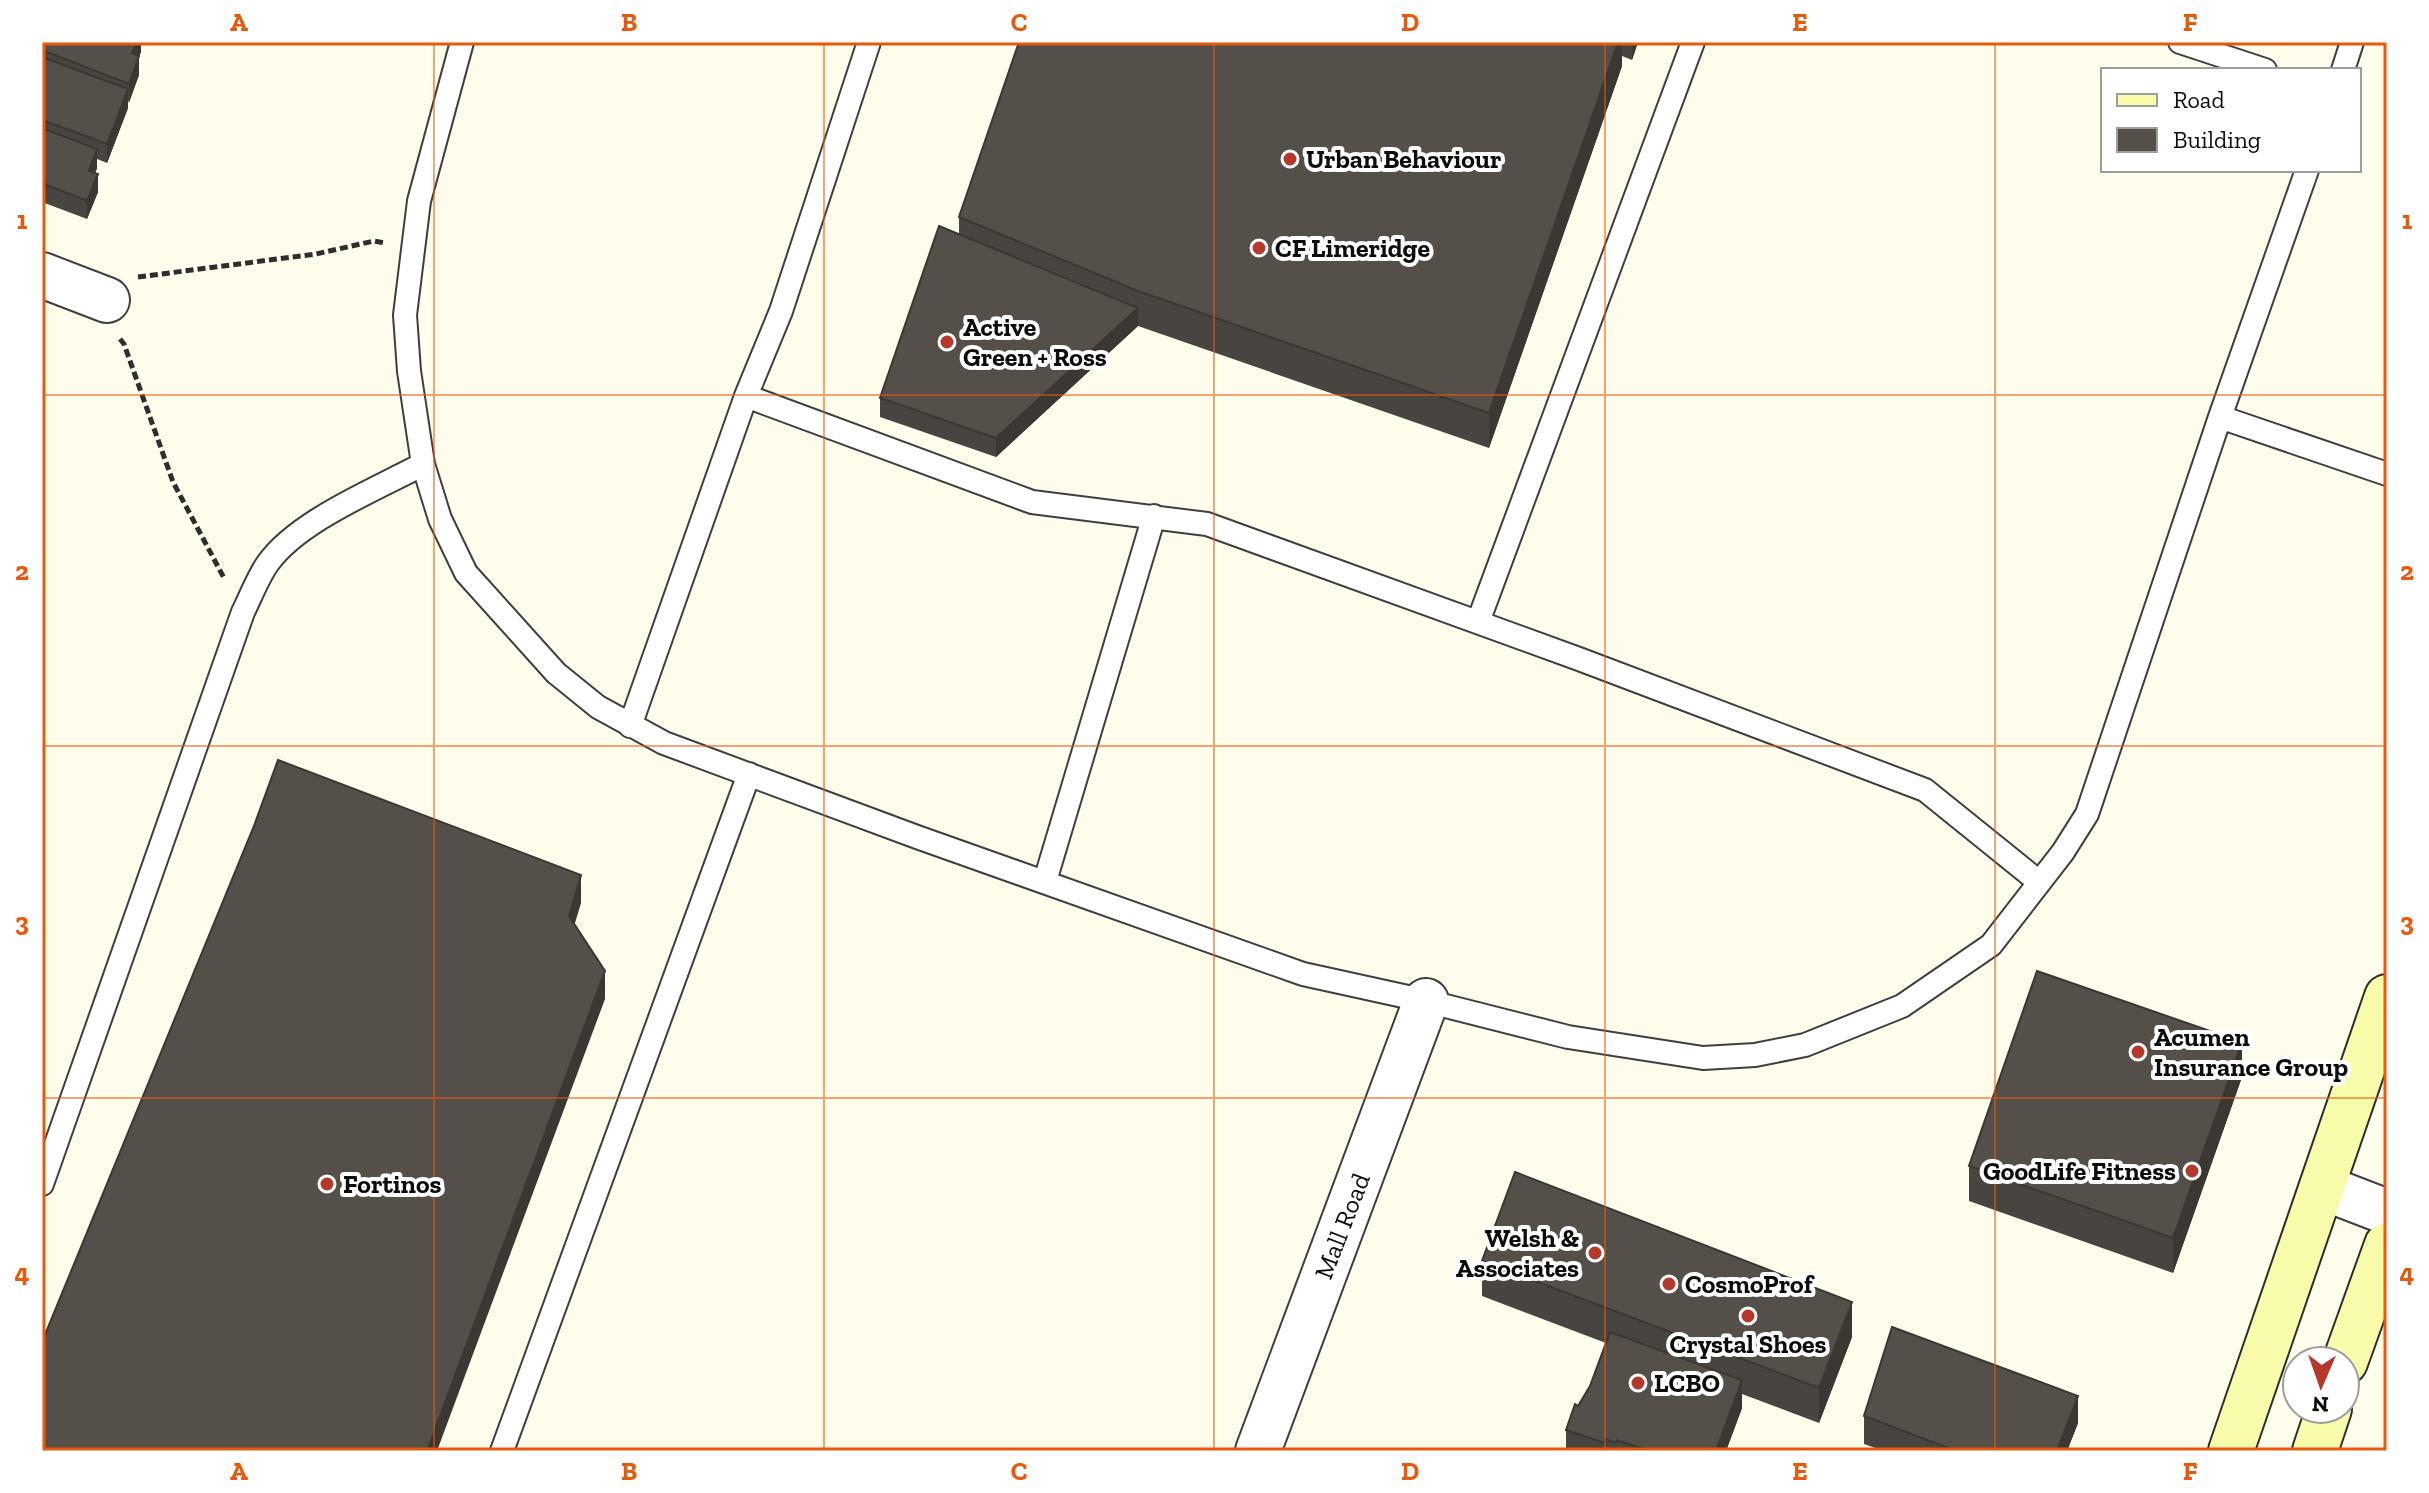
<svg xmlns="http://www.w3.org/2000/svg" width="2429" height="1493" viewBox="0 0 2429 1493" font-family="'Zilla Slab',serif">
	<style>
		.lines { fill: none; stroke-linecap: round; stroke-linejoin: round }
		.service-casing { stroke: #3f3f3f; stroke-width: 26 }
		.minor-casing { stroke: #3f3f3f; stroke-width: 48 }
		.secondary-casing { stroke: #2e2e2e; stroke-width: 48 }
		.path { stroke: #2e2e2e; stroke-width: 5; stroke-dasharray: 8 4; stroke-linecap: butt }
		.service { stroke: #fff; stroke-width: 22 }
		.minor { stroke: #fff; stroke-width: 44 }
		.secondary { stroke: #f8fba9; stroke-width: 44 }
		.wall { fill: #48443f }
		.shaded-wall { fill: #3b3733 }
		.building { fill: #544f49; stroke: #3b3733; stroke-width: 2 }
		.grid { fill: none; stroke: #e8590c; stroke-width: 2; stroke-opacity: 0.55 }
		.poi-dot { fill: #b5382b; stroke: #fff; stroke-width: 3 }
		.labels { text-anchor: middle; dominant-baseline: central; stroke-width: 8; stroke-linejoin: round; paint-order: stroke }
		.poi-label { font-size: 26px; font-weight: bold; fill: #0c0c0c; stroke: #fff; text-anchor: start }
		.street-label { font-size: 26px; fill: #0c0c0c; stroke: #fff }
		.neatline { fill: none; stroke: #e8590c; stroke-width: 3 }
		.grid-label { font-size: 26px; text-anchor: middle; font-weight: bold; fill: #e8590c }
	</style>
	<rect width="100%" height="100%" fill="#fefdeb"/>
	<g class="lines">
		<g class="service-casing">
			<path id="service" d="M462,42L419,201L405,315L409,371L423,464L440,519L466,573L556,673L598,707L664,743L917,837L1303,974L1426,1001L1568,1037L1703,1058L1755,1055L1805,1045L1902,1006L1991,945L2063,852L2087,814L2220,417L2307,170
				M2180,42L2265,70
				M2343,70L2352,42
				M746,396L1032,502L1207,524L1579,659L1925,790L2039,882
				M2220,417L2387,474
				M1478,622L1693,42
				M630,726L746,396L781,311L869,42
				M1045,881L1154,516
				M42,1184L243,612C251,596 258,577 268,563C299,520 377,489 423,464
				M502,1451L749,774"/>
		</g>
		<g class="minor-casing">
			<path id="minor" d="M42,275L107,300
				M2322,1187L2387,1212
				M1258,1451L1426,1001"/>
		</g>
		<g class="secondary-casing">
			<path id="secondary" d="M2345,1362L2387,1245
				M2231,1451L2387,997
				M2315,1451L2329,1409"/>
		</g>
		<path class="path" d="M138,277L316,254L374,241L385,243
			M120,339L124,344L173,482L224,578"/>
		<use href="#service" class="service"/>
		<use href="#minor" class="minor"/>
		<use href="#secondary" class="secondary"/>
	</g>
	<path class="wall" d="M42,42H141V52L139,56V75L128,103V108L107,163L97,159V168L95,173L98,192L87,219L42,202Z
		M1019,42H1638L1632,60L1622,56V66L1489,448L1138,326L996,457L880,417V398L959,235V217Z
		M2242,1077L2173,1273L1969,1201V1166Z
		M1482,1261L1852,1337L1819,1423L1742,1394V1408L1726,1451H1566V1430L1590,1386L1606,1343L1482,1296Z
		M1864,1416L2078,1423L2067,1451H1884L1864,1444Z"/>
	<path class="shaded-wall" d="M137,42H141V52L132,72V53Z
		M1618,42H1622V66L1489,448V413Z
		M1632,42H1638L1632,60Z
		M139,56V75L129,103V84Z
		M128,89V108L107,163V144Z
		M97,149V168L89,189V171Z
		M98,174V192L87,219V201Z
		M1138,308V326L996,457V438Z
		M581,875V903L569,943V916Z
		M605,971V999L437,1451H427Z
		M2242,1042V1077L2173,1273V1238Z
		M1852,1302V1337L1819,1423V1388Z
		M1742,1380V1408L1726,1451H1716Z
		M2078,1396V1423L2067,1451H2057Z"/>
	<path class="building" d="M42,42H137L132,53L139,56L129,84L42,50Z
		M1019,42H1618L1489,413L1138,291L959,217Z
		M42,57L128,89L107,144L42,120Z
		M42,128L97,149L89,171L98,174L87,201L42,183Z
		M939,226L1138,308L996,438L880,398Z
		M278,760L581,875L569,916L605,971L427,1451H42V1342L254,826Z
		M2037,971L2242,1042L2173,1238L1969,1166Z
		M1515,1172L1852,1302L1819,1388L1482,1261Z
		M1892,1327L2078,1396L2057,1451H1956L1864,1416Z
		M1610,1332L1742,1380L1716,1451H1649L1617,1440L1616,1443L1606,1439L1605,1443L1566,1430L1575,1404L1578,1406L1590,1386Z"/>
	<path class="grid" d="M434,42V1451M824,42V1451M1214,42V1451M1605,42V1451M1995,42V1451M42,395H2387M42,746H2387M42,1098H2387"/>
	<g class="poi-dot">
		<circle cx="1290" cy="159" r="8"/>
		<circle cx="1259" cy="248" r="8"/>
		<circle cx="947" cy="342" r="8"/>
		<circle cx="2138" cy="1052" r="8"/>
		<circle cx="2192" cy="1171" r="8"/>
		<circle cx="327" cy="1184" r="8"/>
		<circle cx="1595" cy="1253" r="8"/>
		<circle cx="1669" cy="1284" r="8"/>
		<circle cx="1748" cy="1316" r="8"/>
		<circle cx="1638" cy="1383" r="8"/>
	</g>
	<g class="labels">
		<g class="poi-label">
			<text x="1306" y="159">Urban Behaviour</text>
			<text x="1275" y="248">CF Limeridge</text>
			<text x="963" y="327">Active<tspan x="963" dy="30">Green + Ross</tspan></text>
			<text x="2154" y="1037">Acumen<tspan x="2154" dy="30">Insurance Group</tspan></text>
			<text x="2176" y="1171" text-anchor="end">GoodLife Fitness</text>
			<text x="343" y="1184">Fortinos</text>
			<text x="1579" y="1238" text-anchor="end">Welsh &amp;<tspan x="1579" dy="30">Associates</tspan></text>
			<text x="1685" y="1284">CosmoProf</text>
			<text x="1748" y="1344" text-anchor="middle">Crystal Shoes</text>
			<text x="1654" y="1383">LCBO</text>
		</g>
		<g class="street-label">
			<text transform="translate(1342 1226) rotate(-69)">Mall Road</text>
		</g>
	</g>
	<rect width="2429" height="1493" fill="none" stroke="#ffffff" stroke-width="88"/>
	<rect x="2101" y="68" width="260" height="104" fill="#ffffff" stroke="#9e9e9e" stroke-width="2"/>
	<rect x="2117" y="94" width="40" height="12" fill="#f8fba9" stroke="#9e9e9e" stroke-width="2"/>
	<text x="2173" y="108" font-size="24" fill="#0c0c0c">Road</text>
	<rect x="2117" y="128" width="40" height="24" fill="#544f49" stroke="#9e9e9e" stroke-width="2"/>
	<text x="2173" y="148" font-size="24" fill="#0c0c0c">Building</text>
	<g transform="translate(2321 1385) rotate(182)"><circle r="38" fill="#ffffff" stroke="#9e9e9e" stroke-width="2"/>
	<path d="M0-6L14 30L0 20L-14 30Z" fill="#b5382b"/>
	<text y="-12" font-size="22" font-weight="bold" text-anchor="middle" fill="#0c0c0c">N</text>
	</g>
	<rect x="44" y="44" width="2341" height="1405" class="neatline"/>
	<g class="grid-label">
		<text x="239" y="31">A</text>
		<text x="629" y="31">B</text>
		<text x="1019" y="31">C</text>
		<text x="1410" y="31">D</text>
		<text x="1800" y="31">E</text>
		<text x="2190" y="31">F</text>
		<text x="22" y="229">1</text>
		<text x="2407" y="229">1</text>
		<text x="22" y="580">2</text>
		<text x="2407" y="580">2</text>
		<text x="22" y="931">3</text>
		<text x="2407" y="931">3</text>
		<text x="22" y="1282">4</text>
		<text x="2407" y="1282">4</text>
		<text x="239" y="1480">A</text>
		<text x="629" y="1480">B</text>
		<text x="1019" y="1480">C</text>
		<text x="1410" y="1480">D</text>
		<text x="1800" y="1480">E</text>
		<text x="2190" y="1480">F</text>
	</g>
</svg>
